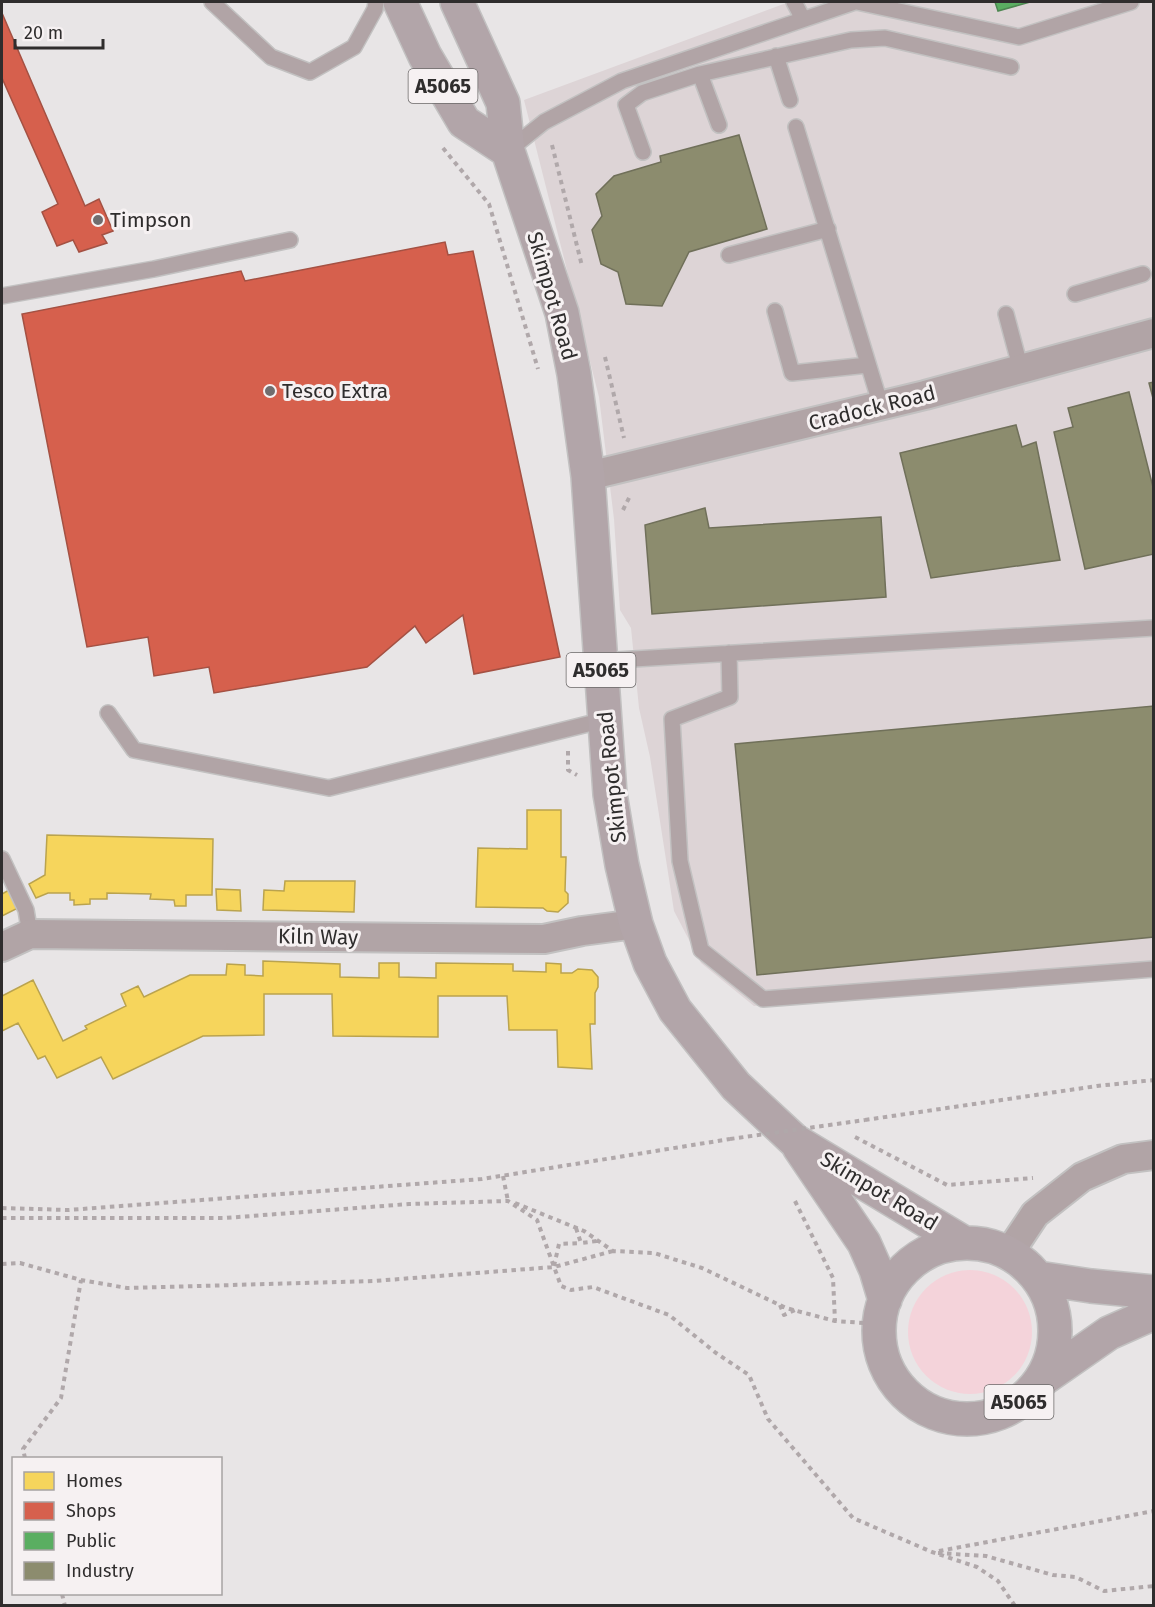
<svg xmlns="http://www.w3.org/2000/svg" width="1155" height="1607" viewBox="0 0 1155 1607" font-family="'Fira Sans',sans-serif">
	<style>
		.built { fill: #ddd4d6 }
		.green { fill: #f4d3da }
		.homes { fill: #f6d55c; stroke: #baa34e; stroke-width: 1.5 }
		.shops { fill: #d6604d; stroke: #a45143; stroke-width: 1.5 }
		.public { fill: #5aae61; stroke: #4d8751; stroke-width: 1.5 }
		.industry { fill: #8c8c6e; stroke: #70705a; stroke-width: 1.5 }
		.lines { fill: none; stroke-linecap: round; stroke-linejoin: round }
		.service-casing { stroke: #c2c1c1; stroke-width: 18 }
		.minor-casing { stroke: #c2c1c1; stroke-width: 32 }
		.primary-casing { stroke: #c2c1c1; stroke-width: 36 }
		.path { stroke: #b0a8aa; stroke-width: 4; stroke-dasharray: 4.5 4.5; stroke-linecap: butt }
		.service { stroke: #b1a4a6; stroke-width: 15 }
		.minor { stroke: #b1a4a6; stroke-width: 28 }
		.primary { stroke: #b2a5a9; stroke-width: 33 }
		.path-bridge { stroke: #b0a8aa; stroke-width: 4; stroke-dasharray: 4.5 4.5; stroke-linecap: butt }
		.poi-dot { fill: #706d6e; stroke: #f6f1f2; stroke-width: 2 }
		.labels { text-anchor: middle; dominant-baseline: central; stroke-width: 6; stroke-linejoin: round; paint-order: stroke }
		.shield { fill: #f6f1f2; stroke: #6b6868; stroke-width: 1.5 }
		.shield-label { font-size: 20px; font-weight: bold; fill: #2f2d2d }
		.poi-label { font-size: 21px; fill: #2f2d2d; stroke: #f6f1f2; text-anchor: start }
		.street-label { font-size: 21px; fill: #2f2d2d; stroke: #f6f1f2 }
	</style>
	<rect width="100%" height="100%" fill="#e8e5e6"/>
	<path class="built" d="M789,2H1153V974L881,994L754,1006L701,963L674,911L650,757L639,708L631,628L620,610L614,519L599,397L524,100Z"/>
	<path class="green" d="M908 1332a62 62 0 1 1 124 0a62 62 0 1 1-124 0Z"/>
	<path class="homes" d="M527,810H561V857H566L565,891L568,894V903L558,912L547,911L543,908L476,907L478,848L527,849Z
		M47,835L213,839L212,895H186V906H175L174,900L150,899L151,894L107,893V899H90V904L74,905V900H70V893H48L36,898L29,884L45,875Z
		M285,881H355L354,912L263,910L264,890L284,891Z
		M216,889L240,890L241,911L217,910Z
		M9,890L18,908L2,916V894Z
		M263,961L340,964V977L379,978V963H399V977L436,978V963L513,964V971L546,972V963L561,964V973H572L578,969L592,970L598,977V987L595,993V1024H590L592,1069L558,1067L557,1030H509L507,996H438V1037L333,1036L332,994H264V1035L203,1036L113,1079L101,1057L57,1078L45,1056L38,1059L18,1023L2,1031V996L33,980L63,1041L87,1029L85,1026L126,1006L121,994L138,986L144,997L190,975H226L227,964L245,965V975L263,976Z"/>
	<path class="shops" d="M2,13L85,206L99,199L113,231L102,235L107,243L79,252L73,240L57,246L42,212L58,204L2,78Z
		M445,242L448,255L473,251L560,657L474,674L463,615L426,643L415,626L367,667L214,693L209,667L154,676L148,637L87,647L22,314L241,271L245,281Z"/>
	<path class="public" d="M995,2H1030L998,11Z"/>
	<path class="industry" d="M739,135L767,229L689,252L662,306L626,304L618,272L601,264L592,230L602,216L596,194L614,176L661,162L660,156Z
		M1154,382V402L1149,383Z
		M1129,392L1154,491V554L1085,569L1054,432L1073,427L1068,408Z
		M1016,425L1022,447L1036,442L1060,560L931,578L900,453Z
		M705,508L709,528L881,517L886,597L652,614L645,525Z
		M1154,706V937L757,975L735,744Z"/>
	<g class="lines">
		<g class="service-casing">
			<path id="service" d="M212,2L271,57L310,72L354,47L375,9L376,2
				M794,2L803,19
				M857,2L1019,37L1131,2
				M776,56L790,100
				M700,74L719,125
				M796,127L881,406
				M508,151L544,122L622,81L855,2
				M643,152L626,105L642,93L700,74L851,40L885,38L1011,67
				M729,255L828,229
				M1075,294L1143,274
				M2,296L154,269L290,240
				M775,311L792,373L868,365
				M1006,314L1021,370
				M729,653L730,697L672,719L680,861L701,950L763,999L1154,969
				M600,661L1154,628
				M108,713L134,750L329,788L604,720
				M2,859L26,910L30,934"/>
		</g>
		<g class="minor-casing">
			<path id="minor" d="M588,476L925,395L1154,333
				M2,947L30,934L544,939L582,931L636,924
				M1009,1253L1035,1214L1082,1177L1123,1159L1154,1155"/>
		</g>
		<g class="primary-casing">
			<path id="primary" d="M400,2L425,56L464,122L508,151
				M457,2L503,103L508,151L562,313L574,374L588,476L610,794L622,865L636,924L650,963L675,1010L736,1086L795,1141L964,1243
				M799,1147L864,1243L876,1270L885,1300
				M879 1331a88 88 0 1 1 176 0a88 88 0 1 1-176 0Z
				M1038,1278L1091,1286L1154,1292
				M1040,1381L1109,1333L1154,1313"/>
		</g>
		<path class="path" d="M552,145L582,266
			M443,148L489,204L538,369
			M605,357L624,438
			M623,510L630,496
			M568,751V770L577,775
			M865,1120L1097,1086L1154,1080
			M855,1137L947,1185L1033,1178
			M503,1176L508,1201
			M795,1201L833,1278L835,1321
			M515,1203L584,1231L613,1251L654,1253L702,1268L786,1308L835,1321L864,1323
			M2,1208L68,1210L482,1179L730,1139
			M2,1218H225L409,1204L508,1201L537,1220L561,1286L571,1290L593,1287L669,1315L716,1353L749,1375L768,1419L853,1518L932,1552L977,1567L998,1581L1015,1606
			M576,1228L581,1243L597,1241
			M2,1264L20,1263L81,1280L127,1288L374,1281L554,1267L613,1251
			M554,1266L559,1244L581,1243
			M780,1305L784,1315L795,1310
			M25,1458L23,1449L61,1398L81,1280
			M939,1551L1154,1511
			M938,1553L986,1556L1053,1575L1076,1577L1104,1591L1154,1586
			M62,1594L65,1606"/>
		<use href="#service" class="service"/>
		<use href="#minor" class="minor"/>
		<use href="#primary" class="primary"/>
		<path class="path-bridge" d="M730,1139L865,1120"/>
	</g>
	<g class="poi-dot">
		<circle cx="98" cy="220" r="6"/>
		<circle cx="270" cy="391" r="6"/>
	</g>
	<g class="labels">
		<g class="shield">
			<rect x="408.5" y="69" width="69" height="34" rx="4.5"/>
			<rect x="566.5" y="653" width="69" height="34" rx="4.5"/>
			<rect x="984.5" y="1385" width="69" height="34" rx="4.5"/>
		</g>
		<g class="shield-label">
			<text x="443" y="86">A5065</text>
			<text x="601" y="670">A5065</text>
			<text x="1019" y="1402">A5065</text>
		</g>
		<g class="poi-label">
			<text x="110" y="220">Timpson</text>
			<text x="282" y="391">Tesco Extra</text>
		</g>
		<g class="street-label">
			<text transform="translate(552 296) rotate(74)">Skimpot Road</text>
			<text transform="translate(872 408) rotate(-14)">Cradock Road</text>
			<text transform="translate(612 777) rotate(-96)">Skimpot Road</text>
			<text transform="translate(318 937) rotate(1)">Kiln Way</text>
			<text transform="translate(879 1191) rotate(31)">Skimpot Road</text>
		</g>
	</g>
	<rect width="1155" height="1607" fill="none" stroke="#2f2d2d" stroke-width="6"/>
	<rect x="12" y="1457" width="210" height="138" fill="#f6f1f2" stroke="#a6a3a3" stroke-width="1.5"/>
	<rect x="24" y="1472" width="30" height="18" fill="#f6d55c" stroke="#a6a3a3" stroke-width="1.5"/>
	<text x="66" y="1487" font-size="18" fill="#2f2d2d">Homes</text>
	<rect x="24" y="1502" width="30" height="18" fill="#d6604d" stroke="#a6a3a3" stroke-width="1.5"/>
	<text x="66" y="1517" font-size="18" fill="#2f2d2d">Shops</text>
	<rect x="24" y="1532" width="30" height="18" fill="#5aae61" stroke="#a6a3a3" stroke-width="1.5"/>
	<text x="66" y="1547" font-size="18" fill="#2f2d2d">Public</text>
	<rect x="24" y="1562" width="30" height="18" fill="#8c8c6e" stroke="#a6a3a3" stroke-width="1.5"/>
	<text x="66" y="1577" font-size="18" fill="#2f2d2d">Industry</text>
	<path d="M15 39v9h88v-9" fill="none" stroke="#2f2d2d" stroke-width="3"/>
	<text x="24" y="39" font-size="18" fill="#2f2d2d" stroke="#f6f1f2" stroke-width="4.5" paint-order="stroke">20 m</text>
</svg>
